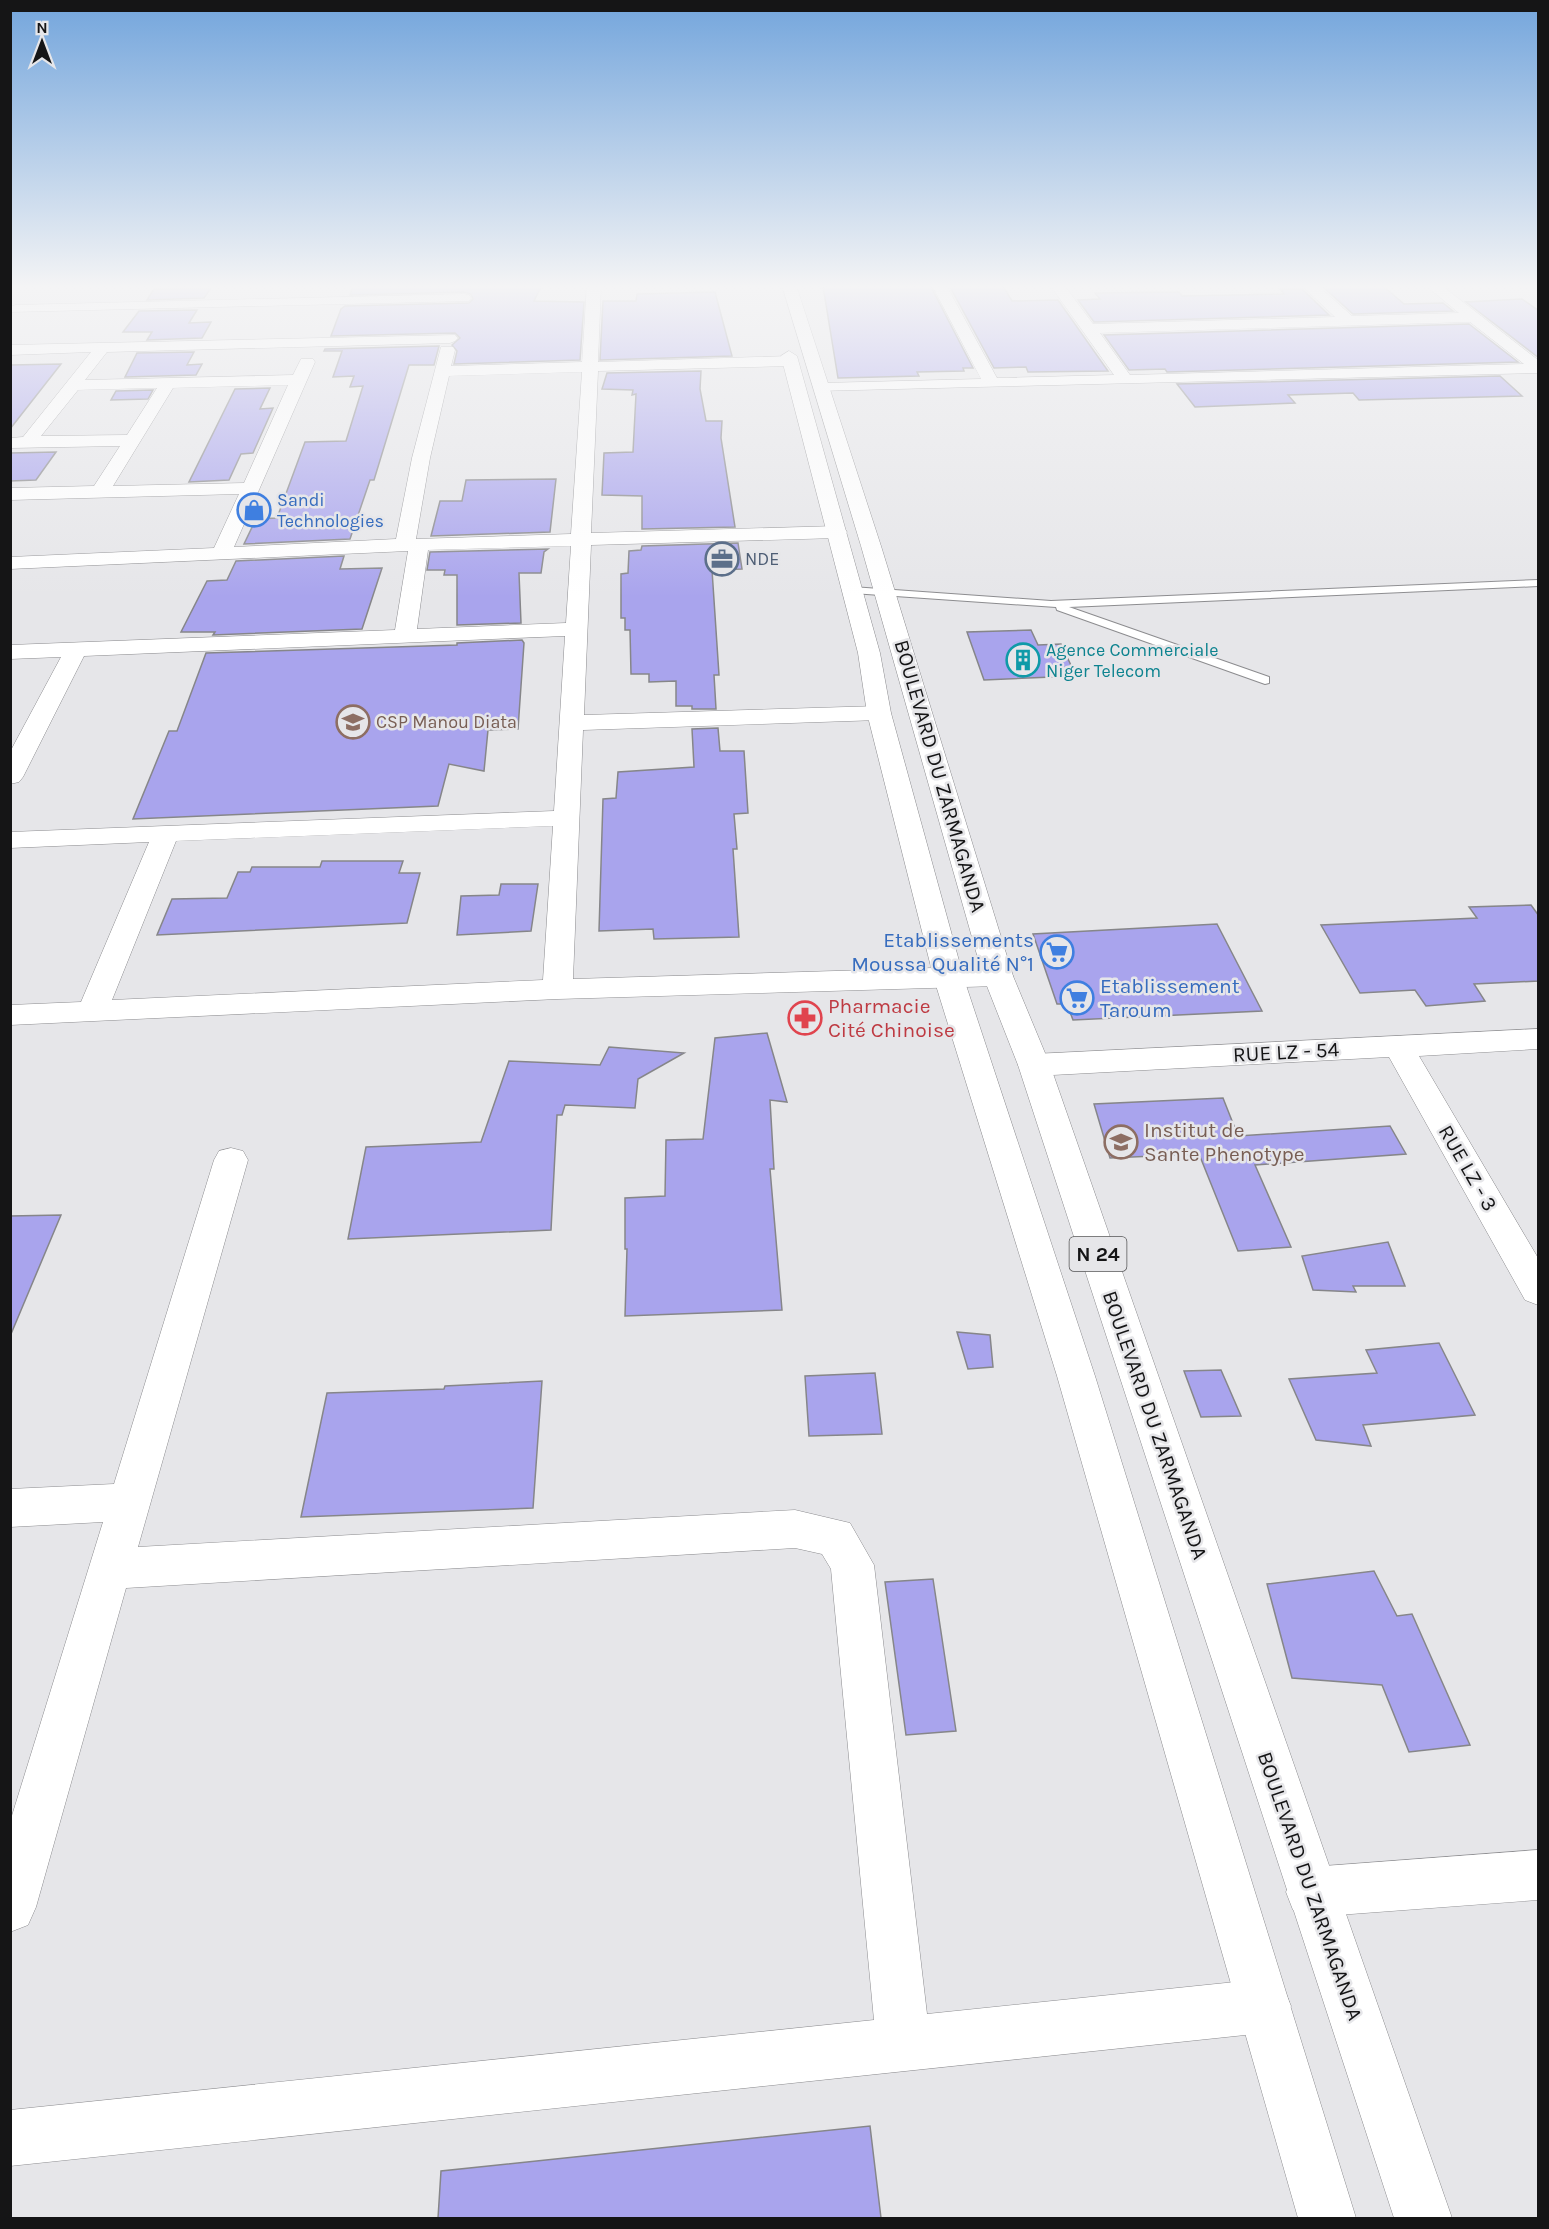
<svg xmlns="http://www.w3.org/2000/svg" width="1549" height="2229" viewBox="0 0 1549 2229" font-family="Karla,sans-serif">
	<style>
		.building { fill: #a9a4ed; stroke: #868689; stroke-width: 1.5 }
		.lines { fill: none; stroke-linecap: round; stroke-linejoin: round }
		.lane-casing { stroke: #8c8c8f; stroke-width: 2 }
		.street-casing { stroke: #8c8c8f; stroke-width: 1 }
		.primary-casing { stroke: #8c8c8f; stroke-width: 1 }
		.lane { fill: #fff; fill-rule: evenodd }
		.street { fill: #fff; fill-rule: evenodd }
		.primary { fill: #fff; fill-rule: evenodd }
		.labels { text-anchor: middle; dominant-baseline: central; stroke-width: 5; stroke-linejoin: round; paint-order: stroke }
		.far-shop-label { font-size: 18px; fill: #366cbe; stroke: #e6e6e9; text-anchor: start }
		.far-service-label { font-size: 18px; fill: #4e5e75; stroke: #e6e6e9; text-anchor: start }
		.far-culture-label { font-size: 18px; fill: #0d838f; stroke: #e6e6e9; text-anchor: start }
		.far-education-label { font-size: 18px; fill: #785e54; stroke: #e6e6e9; text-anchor: start }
		.shield { fill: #e6e6e9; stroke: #545455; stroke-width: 1.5 }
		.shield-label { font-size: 20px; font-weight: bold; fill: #151516 }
		.street-label { font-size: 21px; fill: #151516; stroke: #e6e6e9 }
		.shop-label { font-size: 21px; fill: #366cbe; stroke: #e6e6e9; text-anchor: end }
		.health-label { font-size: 21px; fill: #be3a42; stroke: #e6e6e9; text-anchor: start }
		.education-label { font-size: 21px; fill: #785e54; stroke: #e6e6e9; text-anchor: start }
	</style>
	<rect width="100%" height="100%" fill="#e6e6e9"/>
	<path class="building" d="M353,285H542L534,301L584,302L580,360L454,364L457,351L452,345L460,338L455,333L331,336L341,309L345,306L469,303L473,299L471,294L464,292L350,295Z
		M930,285L973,368H963L964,371L917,372L919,376L838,378L823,286Z
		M949,285L1003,286L1012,301L1058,300L1108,371L1028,372L1026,367L994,368Z
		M1321,285H1382L1404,304L1443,303L1453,311L1353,314Z
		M211,288L204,298L147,300L154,289Z
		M1280,289H1302L1329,315L1094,322L1078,300L1100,299L1095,293L1179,292L1182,296L1284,294Z
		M715,292L732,356L600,360L603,301H636L637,294Z
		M1522,299L1539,311V358L1466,302Z
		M197,310L189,323L211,322L202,338L147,340L152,332H123L139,311Z
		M1469,324L1518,362L1167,372L1165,369L1129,370L1104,335Z
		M439,346L434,365H409L374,480H370L350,539L244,544L256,519L277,518L305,442L346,441L363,386L350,387L354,376L333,377L342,351H324L325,349Z
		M194,352L187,365L202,364L196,375L125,377L137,353Z
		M61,364L10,429V365Z
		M701,371L700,389L706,421H722L721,438L735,527L642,529V496L602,495L604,453L633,452L636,394L632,395L633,390L602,389L607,373Z
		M1500,376L1522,396L1359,400L1353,393L1288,395L1295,403L1195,407L1177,384Z
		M270,388L260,409L273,408L253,453L241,454L229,480L189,482L235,389Z
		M153,390L148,399L111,400L116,391Z
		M56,452L36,480L10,481V453Z
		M556,479L550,532L431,536L440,501H462L466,480Z
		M738,543L742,569L712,570L719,675H714L716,709H692V706H676V681L649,682V674H631L630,630H625V618H621V574L628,573L629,551L641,550L642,546Z
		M548,549L544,552L541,573H519L521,623L457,625V575H444L445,570H427L430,552Z
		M344,556L340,569L382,568L362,629L213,635L215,632H181L207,581L227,580L236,561Z
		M1031,630L1038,645L1061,644L1076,676L984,680L967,632Z
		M522,640L524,643L518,729L488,730L484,771L449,764L438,806L133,819L169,731H177L206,653L457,645V643Z
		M718,728L720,751H744L748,813L734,814L737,849H733L739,937L654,939L653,929L599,931L603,799L616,798L618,772L694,767L692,729Z
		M322,861H403L399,873H420L407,923L157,935L172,899L227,898L238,872H250L252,867H320Z
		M501,884H538L531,931L457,935L461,896L499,895Z
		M1531,905L1539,916V981L1474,984L1485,1001L1426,1006L1415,990L1360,993L1321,925L1477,918L1469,907Z
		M1217,924L1262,1011L1073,1020L1067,1004H1057L1033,934Z
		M767,1033L787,1102L770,1100L774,1169H770L782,1310L625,1316L627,1249H625V1198L665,1196L666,1140L703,1139L715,1038Z
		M609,1047L684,1053L638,1079L635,1108L565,1105L562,1115H557L551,1230L348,1239L366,1147L481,1142L509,1061L600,1065Z
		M1223,1098L1238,1136L1390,1126L1406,1154L1255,1165L1291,1247L1238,1251L1199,1154L1110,1158L1094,1104Z
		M61,1215L11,1334H10V1216Z
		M1388,1242L1405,1286H1353L1356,1292L1313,1290L1302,1256Z
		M957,1332L990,1335L993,1367L968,1369Z
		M1439,1343L1475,1415L1363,1425L1371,1446L1316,1440L1289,1379L1377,1373L1366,1350Z
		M1221,1370L1241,1416L1201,1417L1184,1371Z
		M875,1373L882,1434L809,1436L805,1376Z
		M542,1381L533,1508L301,1517L327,1393L444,1389L445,1386Z
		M1374,1571L1397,1616L1412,1614L1470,1745L1409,1752L1382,1685L1292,1678L1267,1584Z
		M933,1579L956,1731L906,1735L885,1582Z
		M870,2126L881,2218H438L441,2171Z"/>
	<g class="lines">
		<g class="lane-casing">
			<path id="lane" d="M1538,580V586L1069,607L1269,677V683L1265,684L1057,610L1056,607L852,593L846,590L852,587L1051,601Z"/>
		</g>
		<g class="street-casing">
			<path id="street" d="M587,285H601L598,362L790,356L798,361L790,366L598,371L591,533L837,526L844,528L847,532L844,536L837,538L591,545L584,715L879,706L887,708L891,713L887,718L879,720L583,730L573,979L998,966L1009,969L1013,976L1009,983L998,986L558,999L10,1025V1005L81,1002L149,842L10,848V832L554,811L565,636L84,656L23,777L19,782L10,784V752L61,657L10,659V645L395,630L408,551L10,569V557L214,548L239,494L10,500V488L94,486L120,446L10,448V438L23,437L91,352L10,355V345L455,335L458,338L455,341L450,343L107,352L85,380L293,375L301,359H313L315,362L234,547L396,539L412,458L441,347H453L455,350L451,366L582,362ZM582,372L571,534L416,539L430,458L449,376ZM288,385L244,483L113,486L173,388ZM157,388L127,435L41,436L78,390ZM571,546L566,623L417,629L428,550ZM553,826L543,980L112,1000L176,841Z
				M932,285H946L997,378L1114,375L1050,285H1064L1093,324L1335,317L1301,285H1317L1352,316L1459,313L1425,285H1441L1538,360V373L816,391L814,388L816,385L822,383L981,379ZM1470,322L1524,364L1130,375L1100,333Z
				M464,294L469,295L471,298L469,301L10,312L11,306L16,305Z
				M1538,1029V1049L1419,1056L1538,1258V1305L1525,1300L1389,1057L1034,1076L1023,1073L1018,1065L1023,1057L1034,1054Z
				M231,1148L243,1151L248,1160L138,1547L795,1510L850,1523L874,1565L927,2014L1264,1979L1283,1987L1291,2006L1283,2025L1264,2033L10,2166V2110L874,2020L831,1569L822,1554L795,1548L126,1588L36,1907L28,1925L10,1932V1822L103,1522L10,1527V1489L114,1484L214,1160L219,1151Z
				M1538,1850V1900L1311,1917L1293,1910L1286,1892L1293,1874L1311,1867Z"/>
		</g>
		<g class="primary-casing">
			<path id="primary" d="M782,285H796L881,546L1013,976L1050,1065L1452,2218H1394L1018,1065L983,976L861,546Z
				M789,351L797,356L880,653L891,713L964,979L1095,1376L1356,2218H1298L1057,1376L934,979L867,713L858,653L781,356Z"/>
		</g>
		<use href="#lane" class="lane"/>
		<use href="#street" class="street"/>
		<use href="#primary" class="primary"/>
	</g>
	<linearGradient id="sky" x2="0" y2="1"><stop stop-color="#73a5dc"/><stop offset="0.48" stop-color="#f4f4f5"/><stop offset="1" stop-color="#f4f4f5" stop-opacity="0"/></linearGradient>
	<rect width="1549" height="597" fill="url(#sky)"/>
	<defs>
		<g id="shop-ring" transform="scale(1.725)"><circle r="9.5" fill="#e6e6e9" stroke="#3f7fe0" stroke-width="1.5"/><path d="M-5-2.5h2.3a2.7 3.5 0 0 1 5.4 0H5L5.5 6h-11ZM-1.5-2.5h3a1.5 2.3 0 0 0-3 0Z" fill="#3f7fe0"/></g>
		<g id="office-ring" transform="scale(1.725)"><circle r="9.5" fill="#e6e6e9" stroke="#5c6f8a" stroke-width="1.5"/><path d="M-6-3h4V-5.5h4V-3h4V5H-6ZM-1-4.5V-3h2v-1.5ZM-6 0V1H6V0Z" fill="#5c6f8a"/></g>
		<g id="building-ring" transform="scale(1.725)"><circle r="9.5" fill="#e6e6e9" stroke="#0f9aa8" stroke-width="1.5"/><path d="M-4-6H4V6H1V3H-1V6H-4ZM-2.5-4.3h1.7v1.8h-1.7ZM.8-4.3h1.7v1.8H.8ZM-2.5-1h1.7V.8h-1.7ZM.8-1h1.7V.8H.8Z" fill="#0f9aa8"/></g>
		<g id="school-ring" transform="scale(1.725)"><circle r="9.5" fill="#e6e6e9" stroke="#8d6e63" stroke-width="1.5"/><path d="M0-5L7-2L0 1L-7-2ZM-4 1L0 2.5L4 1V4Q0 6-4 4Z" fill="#8d6e63"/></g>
		<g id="supermarket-ring" transform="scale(1.725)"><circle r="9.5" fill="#e6e6e9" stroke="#3f7fe0" stroke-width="1.5"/><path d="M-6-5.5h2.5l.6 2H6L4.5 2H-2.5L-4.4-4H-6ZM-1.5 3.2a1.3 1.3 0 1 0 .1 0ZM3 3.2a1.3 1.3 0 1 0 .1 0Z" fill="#3f7fe0"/></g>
		<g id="pharmacy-ring" transform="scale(1.725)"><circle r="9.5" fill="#e6e6e9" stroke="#e0444e" stroke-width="1.5"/><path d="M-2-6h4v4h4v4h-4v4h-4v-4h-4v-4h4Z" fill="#e0444e"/></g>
		<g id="university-ring" transform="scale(1.725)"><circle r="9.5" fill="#e6e6e9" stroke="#8d6e63" stroke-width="1.5"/><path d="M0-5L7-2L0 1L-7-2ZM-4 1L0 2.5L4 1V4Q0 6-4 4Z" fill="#8d6e63"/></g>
	</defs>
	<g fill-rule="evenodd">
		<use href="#shop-ring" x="254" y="510"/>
		<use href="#office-ring" x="722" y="559"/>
		<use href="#building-ring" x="1023" y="660"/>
		<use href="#school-ring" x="353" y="722"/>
		<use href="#supermarket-ring" x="1057" y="952"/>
		<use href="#supermarket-ring" x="1077" y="998"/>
		<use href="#pharmacy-ring" x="805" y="1018"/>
		<use href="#university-ring" x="1121" y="1142"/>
	</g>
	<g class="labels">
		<g class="far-shop-label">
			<text x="277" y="500">Sandi<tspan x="277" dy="21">Technologies</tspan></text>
		</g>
		<g class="far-service-label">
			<text x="745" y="559">NDE</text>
		</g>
		<g class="far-culture-label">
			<text x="1046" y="650">Agence Commerciale<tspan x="1046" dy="21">Niger Telecom</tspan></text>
		</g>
		<g class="far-education-label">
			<text x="376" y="722">CSP Manou Diata</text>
		</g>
		<rect class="shield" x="1069.5" y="1237" width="57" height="34" rx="4.5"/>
		<g class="shield-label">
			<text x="1098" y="1254">N 24</text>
		</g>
		<g class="street-label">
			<text transform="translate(940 776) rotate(74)">BOULEVARD DU ZARMAGANDA</text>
			<text transform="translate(1286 1052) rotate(-3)">RUE LZ - 54</text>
			<text transform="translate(1468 1168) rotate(60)">RUE LZ - 3</text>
			<text transform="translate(1155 1425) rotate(71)">BOULEVARD DU ZARMAGANDA</text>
			<text transform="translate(1310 1886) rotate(71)">BOULEVARD DU ZARMAGANDA</text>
		</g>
		<g class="shop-label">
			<text x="1034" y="940">Etablissements<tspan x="1034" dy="24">Moussa Qualité N°1</tspan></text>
			<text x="1100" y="986" text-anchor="start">Etablissement<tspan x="1100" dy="24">Taroum</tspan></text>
		</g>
		<g class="health-label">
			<text x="828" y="1006">Pharmacie<tspan x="828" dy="24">Cité Chinoise</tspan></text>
		</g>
		<g class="education-label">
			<text x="1144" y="1130">Institut de<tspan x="1144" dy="24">Sante Phenotype</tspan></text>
		</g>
	</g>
	<rect width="1549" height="2229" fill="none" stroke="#151516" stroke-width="24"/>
	<g transform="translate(42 42)" stroke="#e6e6e9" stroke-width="4.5" paint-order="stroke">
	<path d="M0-4.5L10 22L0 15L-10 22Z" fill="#151516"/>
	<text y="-9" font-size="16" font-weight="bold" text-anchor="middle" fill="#151516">N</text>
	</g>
</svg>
